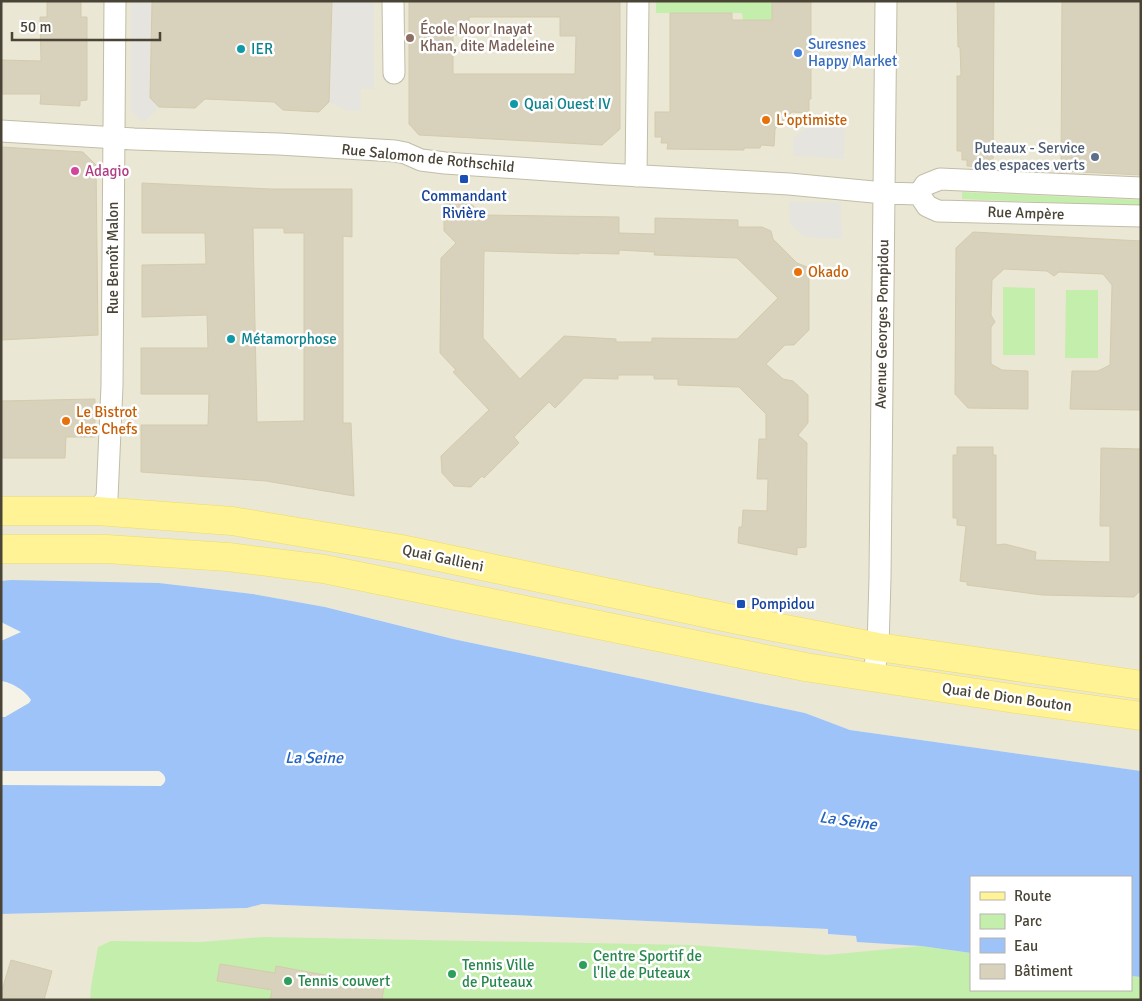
<svg xmlns="http://www.w3.org/2000/svg" width="1142" height="1001" viewBox="0 0 1142 1001" font-family="Signika,sans-serif">
	<style>
		.residential { fill: #eae7d4 }
		.green { fill: #c4eeab }
		.parking { fill: #e6e4df }
		.water { fill: #9dc3f8 }
		.building { fill: #d8d1bb; stroke: #d4cbad; fill-rule: evenodd }
		.lines { fill: none; stroke-linecap: round; stroke-linejoin: round }
		.minor-casing { stroke: #c2bda8; stroke-width: 23 }
		.major-casing { stroke: #f1dd59; stroke-width: 29 }
		.minor { stroke: #fff; stroke-width: 21 }
		.major { stroke: #fff396; stroke-width: 28 }
		.education-dot { fill: #8d6e63; stroke: #fff; stroke-width: 2 }
		.culture-dot { fill: #0f9aa8; stroke: #fff; stroke-width: 2 }
		.shop-dot { fill: #3f7fe0; stroke: #fff; stroke-width: 2 }
		.food-dot { fill: #e8710a; stroke: #fff; stroke-width: 2 }
		.service-dot { fill: #5c6f8a; stroke: #fff; stroke-width: 2 }
		.hotel-dot { fill: #d1479c; stroke: #fff; stroke-width: 2 }
		.transit-dot { fill: #1a4fb4; stroke: #fff; stroke-width: 2 }
		.leisure-dot { fill: #2e9e5b; stroke: #fff; stroke-width: 2 }
		.labels { text-anchor: middle; dominant-baseline: central; stroke-width: 5; stroke-linejoin: round; paint-order: stroke }
		.education-label { font-size: 15px; fill: #785e54; stroke: #fff; text-anchor: start }
		.shop-label { font-size: 15px; fill: #366cbe; stroke: #fff; text-anchor: start }
		.culture-label { font-size: 15px; fill: #0d838f; stroke: #fff; text-anchor: start }
		.food-label { font-size: 15px; fill: #c56008; stroke: #fff; text-anchor: start }
		.service-label { font-size: 15px; fill: #4e5e75; stroke: #fff; text-anchor: end }
		.street-label { font-size: 15px; fill: #494435; stroke: #fff }
		.hotel-label { font-size: 15px; fill: #b23c85; stroke: #fff; text-anchor: start }
		.transit-label { font-size: 15px; fill: #164399; stroke: #fff }
		.leisure-label { font-size: 15px; fill: #27864d; stroke: #fff; text-anchor: start }
		.water-label { font-size: 16px; font-style: italic; fill: #2263c1; stroke: #fff }
	</style>
	<rect width="100%" height="100%" fill="#f5f3e7"/>
	<path class="residential" d="M1,1H1141V771L850,730L805,713L453,639L325,607L253,594L159,583L1,581Z
		M262,904L828,929L829,934L857,936V941L921,946L971,953V990H1131V976L1141,977V1000H1V914L247,908Z"/>
	<path class="green" d="M656,1H772V11L783,21L772,33L759,20H743L742,13H656Z
		M962,192L1141,200V206L962,199Z
		M1003,287L1035,288V355H1003Z
		M1066,290H1098V358H1065Z
		M263,937L690,945L827,955L921,946L971,953V990H1131V976L1141,977V1000H90L91,987L98,947L111,941L201,942Z"/>
	<path class="parking" d="M131,1H152L150,98L159,107L145,121L140,120L131,111Z
		M332,1H374V89H361V110L348,111L329,102Z
		M812,124L845,125L844,159L793,156L794,137Z
		M789,202H841L842,239L805,237L790,224Z"/>
	<path class="water" d="M11,580L159,583L253,594L325,607L453,639L805,713L850,730L1141,771V977L1131,976V877H971V953L921,946L857,942L856,936L828,934V929L262,904L247,908L1,914V785L161,786C168,781 166,775 159,771H1V717H5L29,703L31,700C26,691 11,682 1,681V641L21,632L1,622V581Z"/>
	<path class="building" d="M47,1H81V17H87V100L80,101V106L40,104L41,94H1V60L41,61L40,17H47Z
		M152,1H332L329,102L319,112L283,110L274,102L205,99L195,108L159,107L150,98Z
		M409,1H620V129L602,145L419,135L409,124ZM469,17H560V36H576L575,74H453V35H469Z
		M772,1H811V99H809V111L808,113L792,112L775,129L774,146L761,145L760,148H744V150L667,149L668,143H661L662,137H655V112H670V13H732V20H772Z
		M957,1H994L993,167L967,166V160H962V151H957V76H961L960,47H958Z
		M1062,1H1141V175L1061,171Z
		M1,147L83,152L96,165L98,335L1,340Z
		M142,183L271,189H352V237L343,236V423H351L354,496L266,481L141,472V425H208L209,394H141V348H208L207,315L142,317V265L206,264L205,233H142ZM253,228H284V233H304V421L257,422Z
		M444,201L469,202L483,215L619,217V233L655,234V218L738,220V227H762L771,231L773,239L797,263L807,267L809,274V330L794,345H785L766,364L783,379L793,381L808,395V423L798,435L807,443L806,547L797,548V555L738,543L739,527H742L743,510L767,511L768,479H757L759,439H766V414L739,387L678,385V379H654V375H618V379L584,378L555,408L549,402L514,437L519,443L484,478L482,476L471,487L454,486L442,473L441,456L489,410L453,372L456,370L440,353L441,258L456,243L444,231ZM619,250L655,252L654,255L737,258L778,298L737,339L652,338V342H616V339L564,336L520,379L483,338L484,251L579,254L580,253L619,254Z
		M973,232L1141,241V410L1070,409L1072,371H1098L1110,365L1112,285L1103,274L1059,272L1054,276L1047,271L1004,269L992,280L991,315L995,322L991,327V364L1002,370L1028,371V409L968,408L955,394L956,248Z
		M95,399V437H66L65,458H1V401Z
		M957,447H993V455H996V545L1005,544L1036,552L1035,560L1110,562V526H1100L1101,448L1141,449V590L1134,597L1042,595L967,585V582L960,581L966,526L957,525V518H953V455H957Z
		M11,960L52,971L44,1000H1V993Z
		M220,964L275,973L276,966L384,986L382,1000H270L272,990L217,981Z"/>
	<g class="lines">
		<g class="minor-casing">
			<path id="minor" d="M393,1L394,73
				M1,131L134,139L279,144L395,151L405,153L421,160L445,163L606,174L789,184L884,193L919,194
				M636,176L638,1
				M919,194L927,206L938,211L1141,216
				M919,194L925,185L940,179L1141,188
				M97,511L107,498L112,386L115,1
				M873,678L878,647L880,578L886,1"/>
		</g>
		<g class="major-casing">
			<path id="major" d="M1,511H97L232,521L401,549L738,620L878,647L1141,685
				M1,549H106L228,557L324,569L805,667L1023,700L1141,716"/>
		</g>
		<use href="#minor" class="minor"/>
		<use href="#major" class="major"/>
	</g>
	<circle class="education-dot" cx="410" cy="38" r="5"/>
	<g class="culture-dot">
		<circle cx="241" cy="49" r="5"/>
		<circle cx="514" cy="104" r="5"/>
		<circle cx="231" cy="339" r="5"/>
	</g>
	<circle class="shop-dot" cx="798" cy="53" r="5"/>
	<g class="food-dot">
		<circle cx="766" cy="120" r="5"/>
		<circle cx="798" cy="272" r="5"/>
		<circle cx="66" cy="421" r="5"/>
	</g>
	<circle class="service-dot" cx="1095" cy="157" r="5"/>
	<circle class="hotel-dot" cx="75" cy="171" r="5"/>
	<g class="transit-dot">
		<rect x="459" y="174" width="10" height="10" rx="2.5"/>
		<rect x="736" y="599" width="10" height="10" rx="2.5"/>
	</g>
	<g class="leisure-dot">
		<circle cx="583" cy="965" r="5"/>
		<circle cx="452" cy="974" r="5"/>
		<circle cx="288" cy="981" r="5"/>
	</g>
	<g class="labels">
		<g class="education-label">
			<text x="420" y="29">École Noor Inayat<tspan x="420" dy="17">Khan, dite Madeleine</tspan></text>
		</g>
		<g class="shop-label">
			<text x="808" y="44">Suresnes<tspan x="808" dy="17">Happy Market</tspan></text>
		</g>
		<g class="culture-label">
			<text x="251" y="49">IER</text>
			<text x="524" y="104">Quai Ouest IV</text>
			<text x="241" y="339">Métamorphose</text>
		</g>
		<g class="food-label">
			<text x="776" y="120">L'optimiste</text>
			<text x="808" y="272">Okado</text>
			<text x="76" y="412">Le Bistrot<tspan x="76" dy="17">des Chefs</tspan></text>
		</g>
		<g class="service-label">
			<text x="1085" y="148">Puteaux - Service<tspan x="1085" dy="17">des espaces verts</tspan></text>
		</g>
		<g class="street-label">
			<text transform="translate(428 158) rotate(6)">Rue Salomon de Rothschild</text>
			<text transform="translate(1026 213) rotate(2)">Rue Ampère</text>
			<text transform="translate(113 258) rotate(-90)">Rue Benoît Malon</text>
			<text transform="translate(882 324) rotate(-89)">Avenue Georges Pompidou</text>
			<text transform="translate(443 558) rotate(12)">Quai Gallieni</text>
			<text transform="translate(1007 697) rotate(8)">Quai de Dion Bouton</text>
		</g>
		<g class="hotel-label">
			<text x="85" y="171">Adagio</text>
		</g>
		<g class="transit-label">
			<text x="464" y="196">Commandant<tspan x="464" dy="17">Rivière</tspan></text>
			<text x="751" y="604" text-anchor="start">Pompidou</text>
		</g>
		<g class="leisure-label">
			<text x="593" y="956">Centre Sportif de<tspan x="593" dy="17">l'Ile de Puteaux</tspan></text>
			<text x="462" y="965">Tennis Ville<tspan x="462" dy="17">de Puteaux</tspan></text>
			<text x="298" y="981">Tennis couvert</text>
		</g>
		<g class="water-label">
			<text x="314" y="758">La Seine</text>
			<text transform="translate(848 821) rotate(8)">La Seine</text>
		</g>
	</g>
	<rect width="1142" height="1001" fill="none" stroke="#494435" stroke-width="5"/>
	<rect x="970" y="876" width="162" height="115" fill="#ffffff" stroke="#b6b4ae"/>
	<rect x="980" y="892" width="25" height="8" fill="#fff396" stroke="#b6b4ae"/>
	<text x="1014" y="901" font-size="15" fill="#494435">Route</text>
	<rect x="980" y="914" width="25" height="15" fill="#c4eeab" stroke="#b6b4ae"/>
	<text x="1014" y="926" font-size="15" fill="#494435">Parc</text>
	<rect x="980" y="938" width="25" height="15" fill="#9dc3f8" stroke="#b6b4ae"/>
	<text x="1014" y="951" font-size="15" fill="#494435">Eau</text>
	<rect x="980" y="964" width="25" height="15" fill="#d8d1bb" stroke="#b6b4ae"/>
	<text x="1014" y="976" font-size="15" fill="#494435">Bâtiment</text>
	<path d="M12 32v8h148v-8" fill="none" stroke="#494435" stroke-width="2.5"/>
	<text x="20" y="32" font-size="15" fill="#494435" stroke="#ffffff" stroke-width="4" paint-order="stroke">50 m</text>
</svg>
